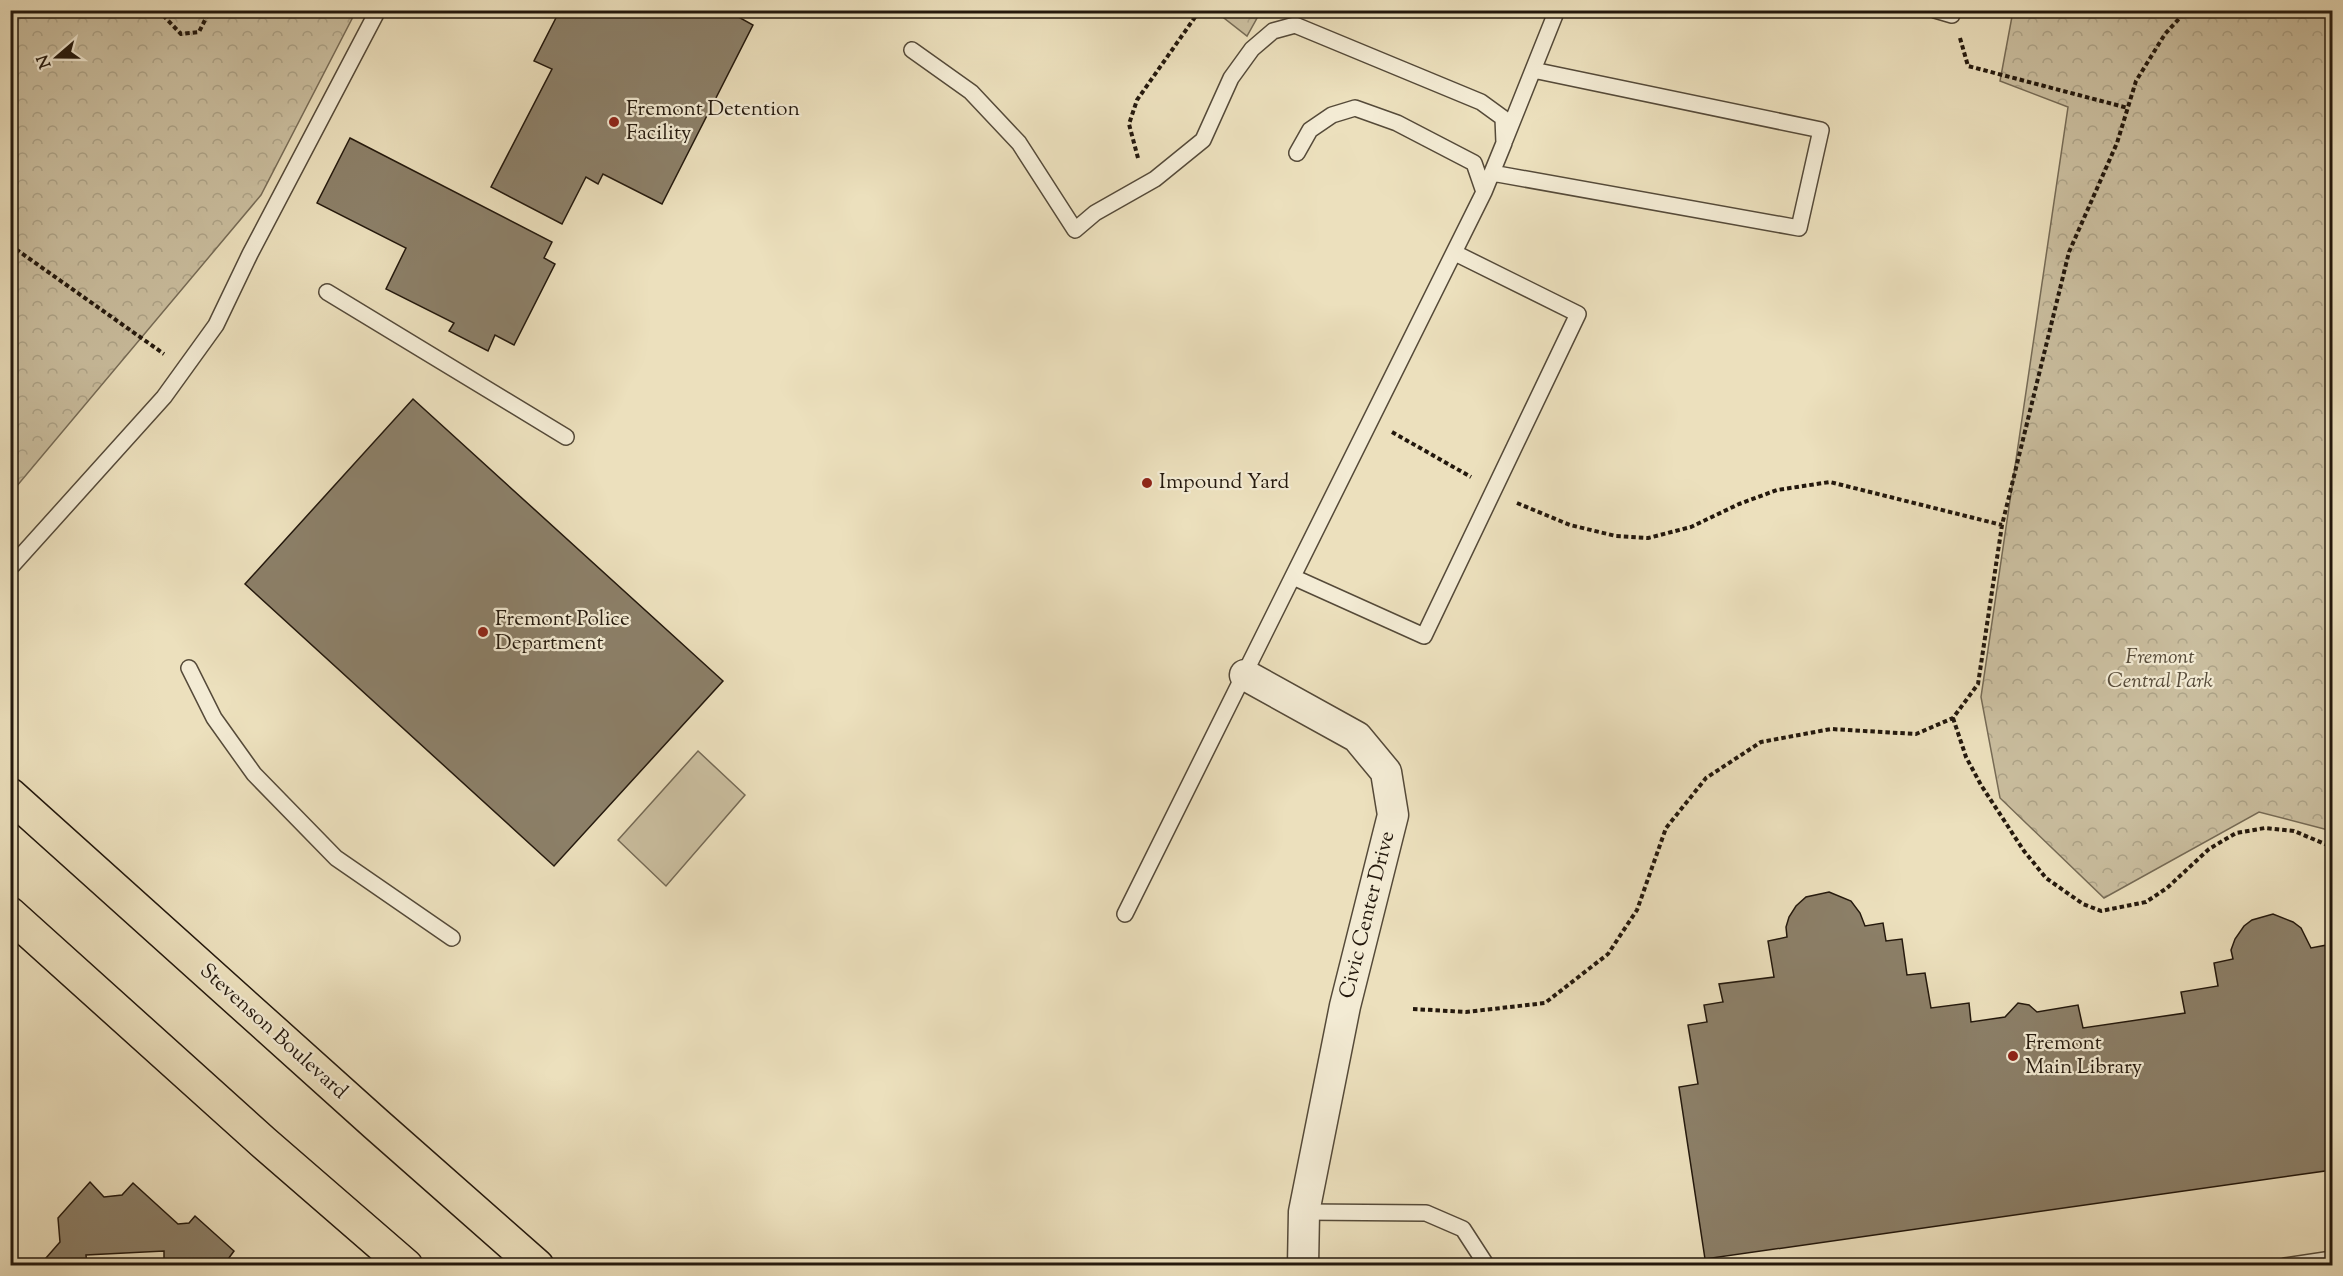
<svg xmlns="http://www.w3.org/2000/svg" width="2343" height="1276" viewBox="0 0 2343 1276" font-family="'Sorts Mill Goudy',serif">
	<style>
		.park { fill: url(#park-crowns); stroke: #766b56; stroke-width: 1.5 }
		.garden { fill: #cabe9f; stroke: #766b56; stroke-width: 1.5 }
		.building { fill: #8c8069; stroke: #23180d; stroke-width: 1.5 }
		.lines { fill: none; stroke-linecap: round; stroke-linejoin: round }
		.lane-casing { stroke: #554a39; stroke-width: 18 }
		.street-casing { stroke: #554a39; stroke-width: 33 }
		.primary-casing { stroke: #23180d; stroke-width: 36 }
		.path { stroke: #23180d; stroke-width: 4; stroke-dasharray: 4.5 3; stroke-linecap: butt }
		.lane { stroke: #f3ebd4; stroke-width: 15 }
		.street { stroke: #f3ebd4; stroke-width: 30 }
		.primary { stroke: #ece0bd; stroke-width: 33 }
		.poi-dot { fill: #8f2418; stroke: #f3ebd4; stroke-width: 2 }
		.labels { text-anchor: middle; dominant-baseline: central; stroke-width: 4.5; stroke-linejoin: round; paint-order: stroke }
		.poi-label { font-size: 21px; fill: #23180d; stroke: #f3ebd4; text-anchor: start }
		.park-label { font-size: 21px; font-style: italic; fill: #554a39; stroke: #f3ebd4 }
		.street-label { font-size: 21px; fill: #23180d; stroke: #f3ebd4 }
	</style>
	<defs>
		<pattern id="park-crowns" width="20" height="18" patternUnits="userSpaceOnUse" patternTransform="scale(1.5)"><rect width="20" height="18" fill="#cabe9f"/><path d="M2 6a3 3 0 1 1 6 0M12 15a3 3 0 1 1 6 0" fill="none" stroke="#ada388"/></pattern>
	</defs>
	<rect width="100%" height="100%" fill="#ece0bd"/>
	<filter id="stains"><feTurbulence type="fractalNoise" baseFrequency=".00333" numOctaves="4"/><feColorMatrix values="0 0 0 0 .2 0 0 0 0 .09 0 0 0 0 .02 0 0 0 .5 -.17"/></filter>
	<radialGradient id="worn" r=".72"><stop offset=".6" stop-color="#630" stop-opacity="0"/><stop offset="1" stop-color="#630" stop-opacity=".3"/></radialGradient>
	<path class="park" d="M11,10L356,11L261,195L11,493Z
		M1215,11H1261L1247,36Z
		M2013,11H2332V831L2259,812L2104,898L2000,798L1981,697L2068,107L2000,81Z"/>
	<path class="garden" d="M698,751L745,795L666,886L618,840Z"/>
	<path class="building" d="M560,10H726L753,25L662,204L603,174L598,184L586,177L562,224L491,187L552,69L534,61Z
		M350,138L552,242L544,258L555,264L514,345L495,335L488,351L449,331L454,323L386,289L406,248L317,203Z
		M413,399L723,681L554,866L245,584Z
		M1829,892L1851,901L1860,913L1865,926L1883,923L1886,941L1902,939L1907,975L1925,973L1931,1008L1969,1003L1971,1022L2005,1017L2018,1003L2029,1005L2037,1012L2078,1005L2083,1028L2185,1013L2181,992L2218,986L2214,963L2233,959L2231,950L2235,939L2244,926L2252,920L2273,914L2293,922L2301,928L2311,948L2327,945L2332,984V1170L1705,1259L1679,1087L1698,1084L1688,1025L1707,1022L1704,1005L1723,1002L1719,984L1774,977L1768,941L1787,937L1786,927L1789,917L1796,906L1806,897Z
		M90,1182L104,1197L122,1195L133,1183L178,1224L189,1223L195,1216L234,1251L223,1266H164V1251L86,1255L87,1266H39L60,1242L58,1218Z"/>
	<g class="lines">
		<g class="lane-casing">
			<path id="lane" d="M1935,10L1952,15
				M912,50L971,92L1019,143L1075,230L1095,213L1155,179L1203,140L1231,78L1252,49L1273,31L1295,25L1481,102L1503,118L1504,143L1484,192
				M1505,140L1557,10
				M1492,173L1799,228L1821,130L1533,70
				M327,292L566,437
				M10,568L164,397L216,325L250,254L378,10
				M1293,577L1424,636L1578,314L1455,253
				M189,668L214,718L254,774L336,858L452,938
				M1125,914L1484,192L1474,163L1397,123L1355,108L1332,115L1310,130L1297,153
				M1304,1212L1426,1213L1463,1229L1487,1266
				M2285,1266L2332,1259"/>
		</g>
		<g class="street-casing">
			<path id="street" d="M1245,675L1357,737L1386,772L1393,815L1345,1006L1304,1212L1303,1266"/>
		</g>
		<g class="primary-casing">
			<path id="primary" d="M10,795L376,1124L537,1266
				M10,914L263,1142L406,1266"/>
		</g>
		<path class="path" d="M158,10L181,34L199,32L210,10
			M1960,38L1968,66L2128,108
			M1138,158L1129,124L1137,100L1200,10
			M10,245L164,354
			M1392,432L1471,477
			M1517,503L1570,525L1616,536L1648,538L1691,527L1739,504L1777,490L1830,482L2002,525
			M1953,718L1966,757L1981,785L2024,851L2046,878L2083,904L2101,911L2146,902L2167,888L2209,849L2236,833L2265,828L2294,831L2332,847
			M1413,1009L1466,1012L1545,1003L1608,954L1637,910L1666,828L1706,778L1761,742L1831,729L1916,734L1953,718L1978,684L2002,525L2069,252L2117,143L2136,81L2165,34L2187,10"/>
		<use href="#lane" class="lane"/>
		<use href="#street" class="street"/>
		<use href="#primary" class="primary"/>
	</g>
	<g class="poi-dot">
		<circle cx="614" cy="122" r="6"/>
		<circle cx="1147" cy="483" r="6"/>
		<circle cx="483" cy="632" r="6"/>
		<circle cx="2013" cy="1056" r="6"/>
	</g>
	<g class="labels">
		<g class="poi-label">
			<text x="626" y="110">Fremont Detention<tspan x="626" dy="24">Facility</tspan></text>
			<text x="1159" y="483">Impound Yard</text>
			<text x="495" y="620">Fremont Police<tspan x="495" dy="24">Department</tspan></text>
			<text x="2025" y="1044">Fremont<tspan x="2025" dy="24">Main Library</tspan></text>
		</g>
		<g class="park-label">
			<text x="2160" y="658">Fremont<tspan x="2160" dy="24">Central Park</tspan></text>
		</g>
		<g class="street-label">
			<text transform="translate(1368 915) rotate(-76)">Civic Center Drive</text>
			<text transform="translate(273 1032) rotate(42)">Stevenson Boulevard</text>
		</g>
	</g>
	<rect width="2343" height="1276" fill="none" stroke="#ece0bd" stroke-width="36"/>
	<rect x="12" y="12" width="2319" height="1252" fill="none" stroke="#23180d" stroke-width="3"/>
	<rect x="18" y="18" width="2307" height="1240" fill="none" stroke="#23180d" stroke-width="1.5"/>
	<g transform="translate(57 57) rotate(250)" stroke="#f3ebd4" stroke-width="4.5" paint-order="stroke">
	<path d="M0-4.5L10 22L0 15L-10 22Z" fill="#23180d"/>
	<text y="-9" font-size="16" font-weight="bold" text-anchor="middle" fill="#23180d">N</text>
	</g>
	<rect width="100%" height="100%" filter="url(#stains)"/>
	<rect width="100%" height="100%" fill="url(#worn)"/>
</svg>
